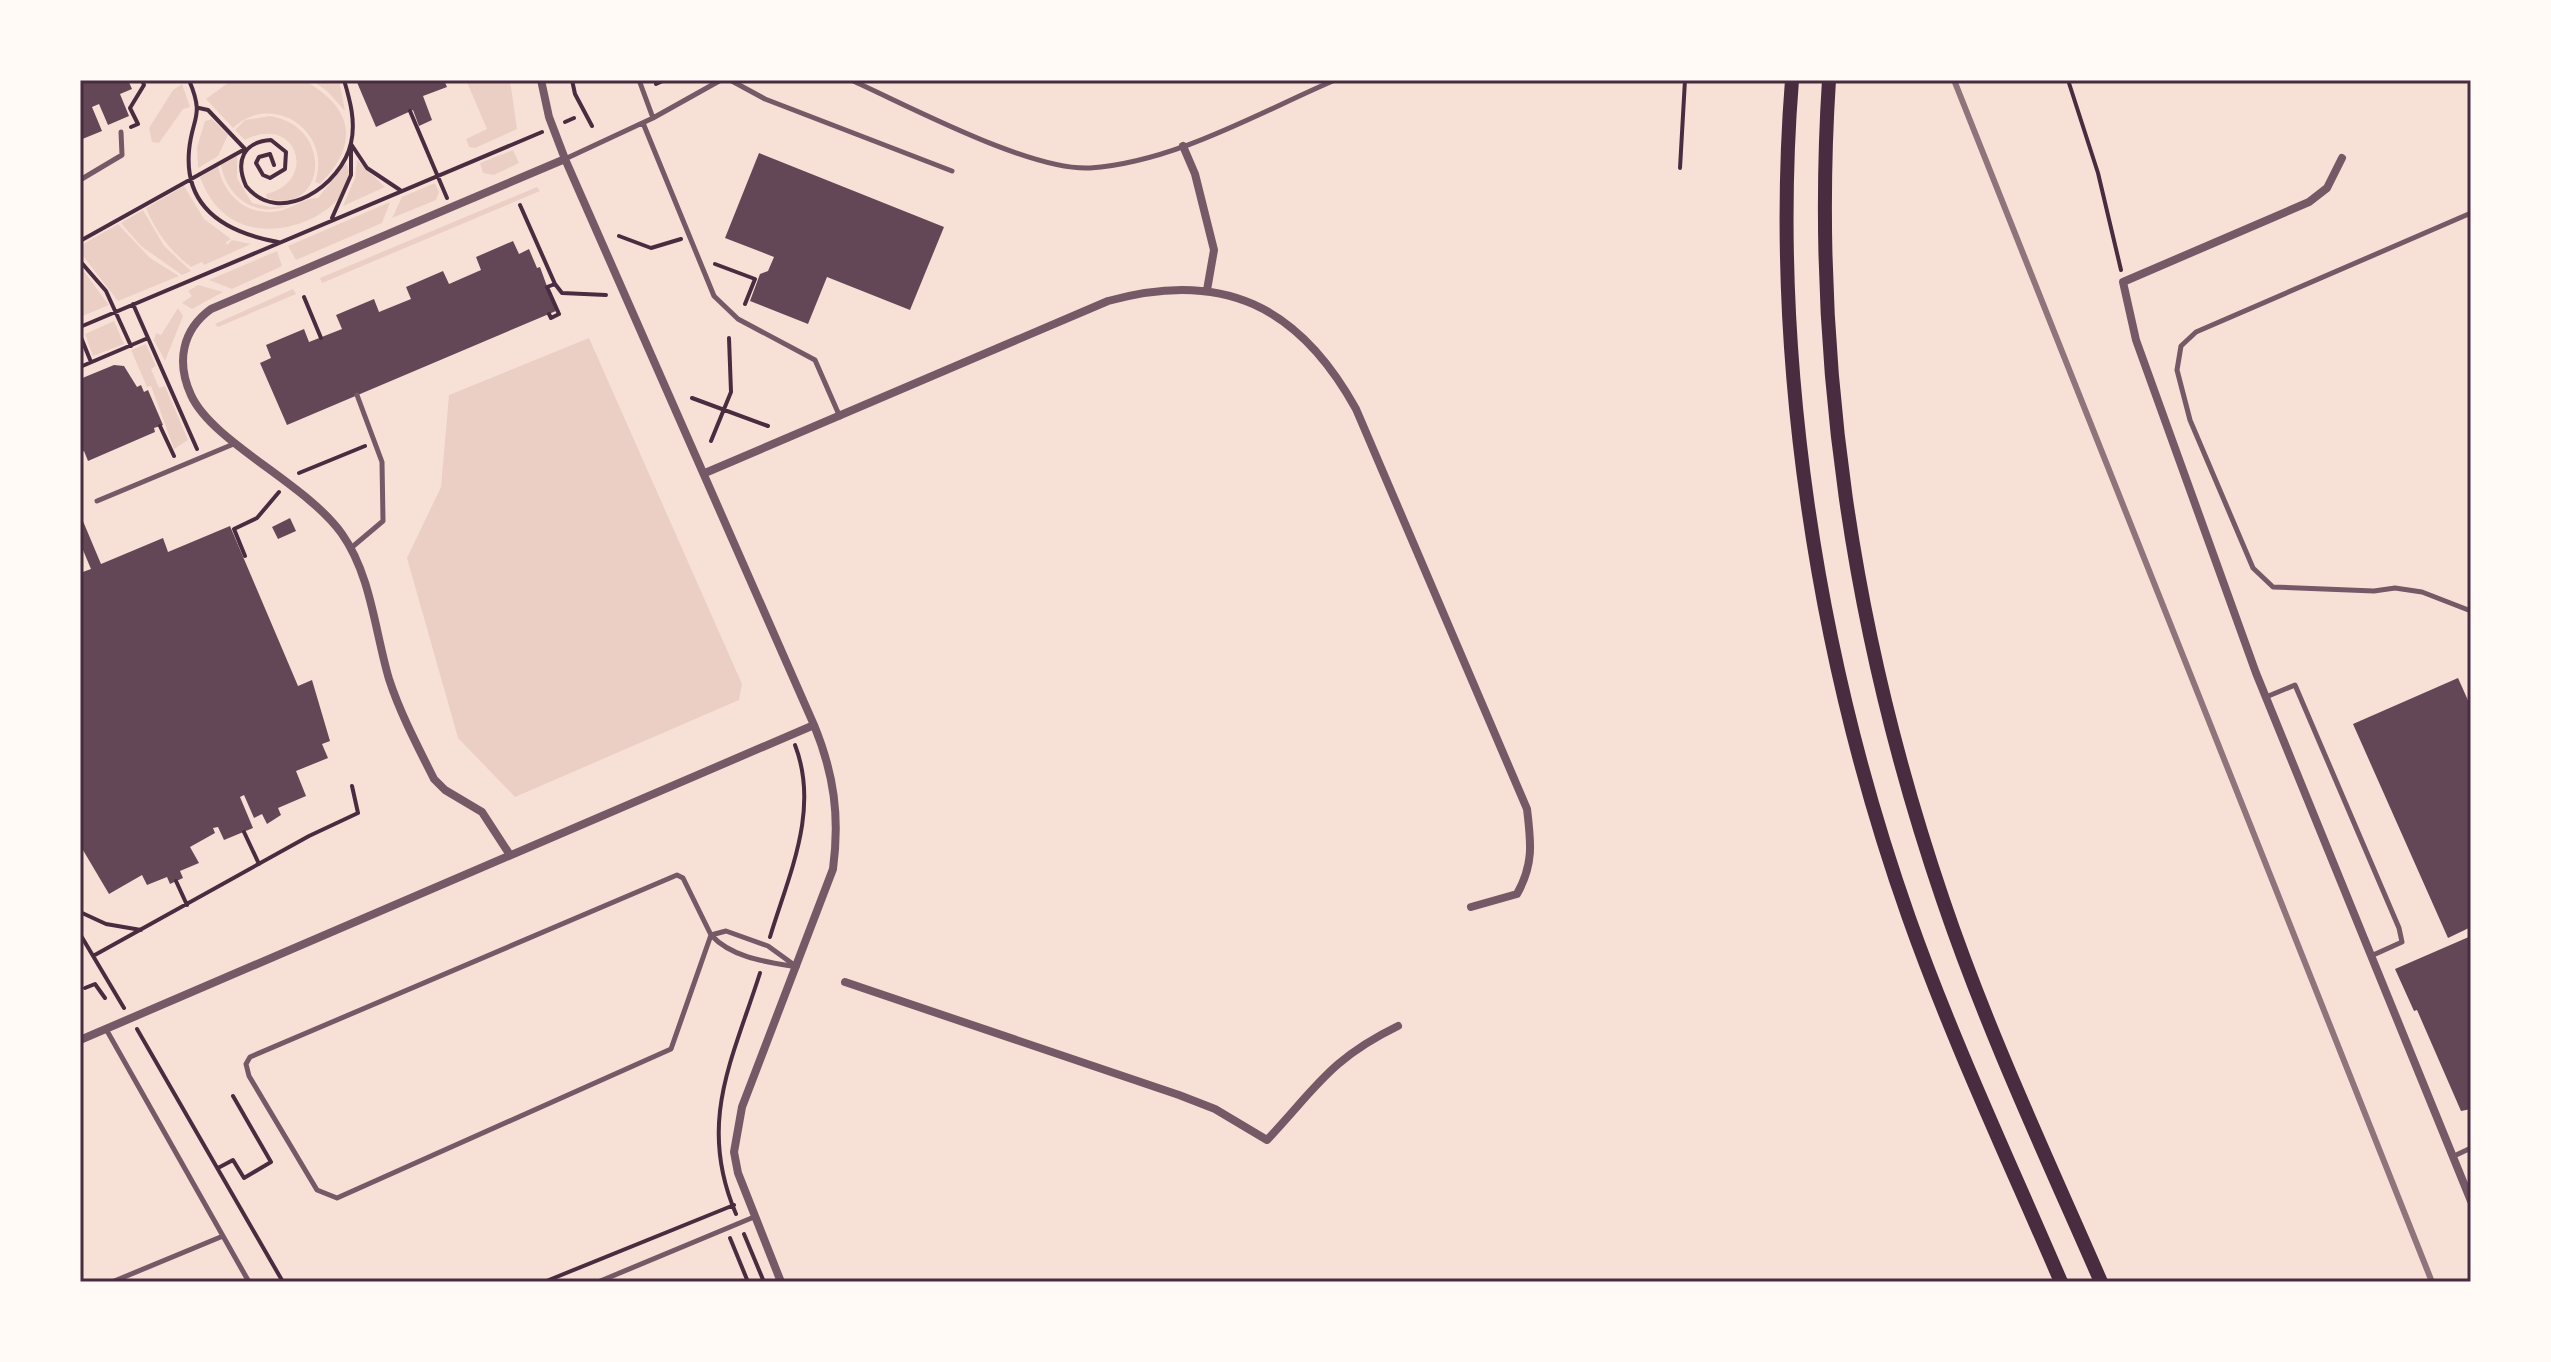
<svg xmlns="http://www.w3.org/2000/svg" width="2551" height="1362" viewBox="0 0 2551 1362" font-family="'Work Sans',sans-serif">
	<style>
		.green { fill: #ebcfc5 }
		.building { fill: #644757 }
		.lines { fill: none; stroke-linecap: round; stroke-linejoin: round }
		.path { stroke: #4a2c40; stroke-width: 4 }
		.service { stroke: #755966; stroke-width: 5 }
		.minor { stroke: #755966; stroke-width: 8 }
		.primary { stroke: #4a2c40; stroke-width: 14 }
		.rail { stroke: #8f747c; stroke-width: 6 }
		.neatline { fill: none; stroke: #4a2c40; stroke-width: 3 }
	</style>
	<rect width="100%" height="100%" fill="#f7e1d7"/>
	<path class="green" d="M232,80C254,80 281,75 302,80C309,82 317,88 323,93C359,122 349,155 320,184L315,182C333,131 272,91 233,128L206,99Z
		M311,80H339L345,111L327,91Z
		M466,80H510L517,129L475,148L469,147L466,139L487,129Z
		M182,84L190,107L183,109L159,143L152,142L149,128L173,90Z
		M270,116C337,127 324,218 267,198L266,194C319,182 297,113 245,140L235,130L245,120Z
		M212,119L228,135L218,156L198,168L197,147L205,121Z
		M513,150L519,163L494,175L483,173L480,163Z
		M237,156V178L252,203L270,207L288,206C255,218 227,197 221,165Z
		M357,160L385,187L343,206L355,178Z
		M346,163C371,208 236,278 200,177L218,166C224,197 250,219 283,210C295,206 305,198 318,198Z
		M435,183L439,192L436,200L392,218L402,197Z
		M184,186L204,219L231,239L226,242L227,245L232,240L251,244L204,265L202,262L191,267C170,251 156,232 146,208Z
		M537,187L540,191L322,283L320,278Z
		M390,202L382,223L296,260L288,246Z
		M143,210L164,246L191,271L182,275L141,246L121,223Z
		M118,224L150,258L179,276L118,301L80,252V246Z
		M277,251L282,266L232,289L209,280Z
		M80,266L109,305L80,317Z
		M198,285L223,292L192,309L182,303L192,296L188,291Z
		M293,289L296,294L218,327L215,324Z
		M178,308L183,316L165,361L154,340L156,333L161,335Z
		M114,321L124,344L93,356L85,334Z
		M589,338L742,684L739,700L515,797L458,738L407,558L441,487L449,395Z
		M146,344L156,366L151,369L159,388L165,386L188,440L174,449L151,386L147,387L131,350Z"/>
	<path class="building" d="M80,80H128L132,89L120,94L129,116L108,125L99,104L92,107L102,131L80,140Z
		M356,80H444L447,87L423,96L432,120L419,126L413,110L376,127Z
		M759,153L944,227L910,310L827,277L808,324L750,301L760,274L768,271L774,257L725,238Z
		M513,241L519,254L529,249L537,268L540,267L556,311L287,425L260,363L271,358L266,345L304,329L309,342L342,329L336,315L374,299L379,312L411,299L406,287L443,271L449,284L481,270L476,257Z
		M114,365L124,366L137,387L141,385L144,392L148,390L163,425L154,428L155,432L88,461L84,451L80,453V379Z
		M80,514L101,564L163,538L168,552L230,526L298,686L312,680L330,741L322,744L328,758L296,771L306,796L278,808L281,815L267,824L262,814L254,818L244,795L240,797L253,828L224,840L218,827L213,828L215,833L190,847L199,863L180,871L183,878L170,884L167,877L147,885L142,875L109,894L80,845V573L91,569L80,543Z
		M290,518L296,531L278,539L272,527Z
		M2458,678L2471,707V927L2448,938L2353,724Z
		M2471,936V1109L2461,1111L2417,1010L2414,1011L2395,969Z"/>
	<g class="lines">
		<path class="path" d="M189,80C205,118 192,116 189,151C184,210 228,233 278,242
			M572,80L575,94L592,126
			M2068,80L2098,173L2121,270
			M656,84L665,80
			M410,111L447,198
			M565,122L574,118
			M131,127L138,124L130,108L144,85L142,80
			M274,165L270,154L259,157L256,163L263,175L270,178L285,169L286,152L271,140C243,142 235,161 246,186C280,228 342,185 351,143C356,122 350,100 344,80
			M1680,168L1685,80
			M520,205L555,284L547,287L559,314L551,318L549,314
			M332,218L351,175V144L367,168L400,190
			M619,236L651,248L681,239
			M80,241L245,149L208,110L199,108
			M80,261L106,291L131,346
			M715,264L755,279L745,304
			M555,284L562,293L606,295
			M304,297L321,338
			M133,304L197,449
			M80,327L542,132
			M80,335L91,362
			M80,367L148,338
			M692,398L768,426
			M160,426L174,456
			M711,441L731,392L729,338
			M299,473L365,446
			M245,556L234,529L257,518L279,492
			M244,832L259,864
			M176,881L187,905
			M80,912L106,924L141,930
			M80,934L124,1008
			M770,937C789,874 820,810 795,745
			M93,956L309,836L358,813L352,786
			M85,988L95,984L105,998
			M137,1029L283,1282
			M218,1168L233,1160L244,1178L271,1162L233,1096
			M736,1214C697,1123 732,1061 760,973
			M744,1234L764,1282
			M730,1238L748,1282
			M544,1282L734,1205"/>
		<path class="service" d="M639,80L653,118
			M730,80L765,99L952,171
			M851,80C909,106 1030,171 1090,168C1175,162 1258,113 1335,80
			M643,123L714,296L738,319L815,360L840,417
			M565,159L653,118L721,80
			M80,180L122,155L121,132
			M2471,213L2196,332L2181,346L2177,370L2190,420L2253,568L2273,587L2374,591L2395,588L2422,592L2471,611
			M97,501L236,443
			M351,548L383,521L382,462L357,395
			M2266,697L2295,685L2399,928L2402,942L2371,956
			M677,875L683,878L711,935L671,1049L337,1198L317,1190L249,1076L246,1064L250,1057Z
			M726,931L768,946L797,967C767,962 732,958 711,935Z
			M106,1029L249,1282
			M2454,1156L2471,1148
			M112,1282L223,1236
			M598,1282L754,1217"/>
		<path class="minor" d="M541,80L549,117L565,159L814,725C834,774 840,816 833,869L742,1107L734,1152L738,1173L781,1282
			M1183,146L1195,174L1214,250L1207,290
			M2342,158L2327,188L2309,202L2123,282L2136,340L2256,673L2471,1201
			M705,473L1108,301C1223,269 1299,306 1356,409L1527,809C1531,842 1534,864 1517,894L1471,907
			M510,855L482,812L445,790L434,779C418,747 400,713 389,679C375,632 371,575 342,534C307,484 212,442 191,395C176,362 182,330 211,309L565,159
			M845,982L1179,1095L1215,1109L1267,1140C1316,1088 1330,1059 1398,1026
			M80,1040L814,725"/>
		<path class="primary" d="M1792,80C1770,355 1817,658 1909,918C1953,1042 2009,1161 2061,1282
			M1829,80C1811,359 1853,636 1943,900C1987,1030 2046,1156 2101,1282"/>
		<path class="rail" d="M1954,80L2432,1282"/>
	</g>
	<rect width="2551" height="1362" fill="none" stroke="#fffaf5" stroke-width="164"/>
	<rect x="82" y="82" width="2387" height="1198" class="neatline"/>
</svg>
